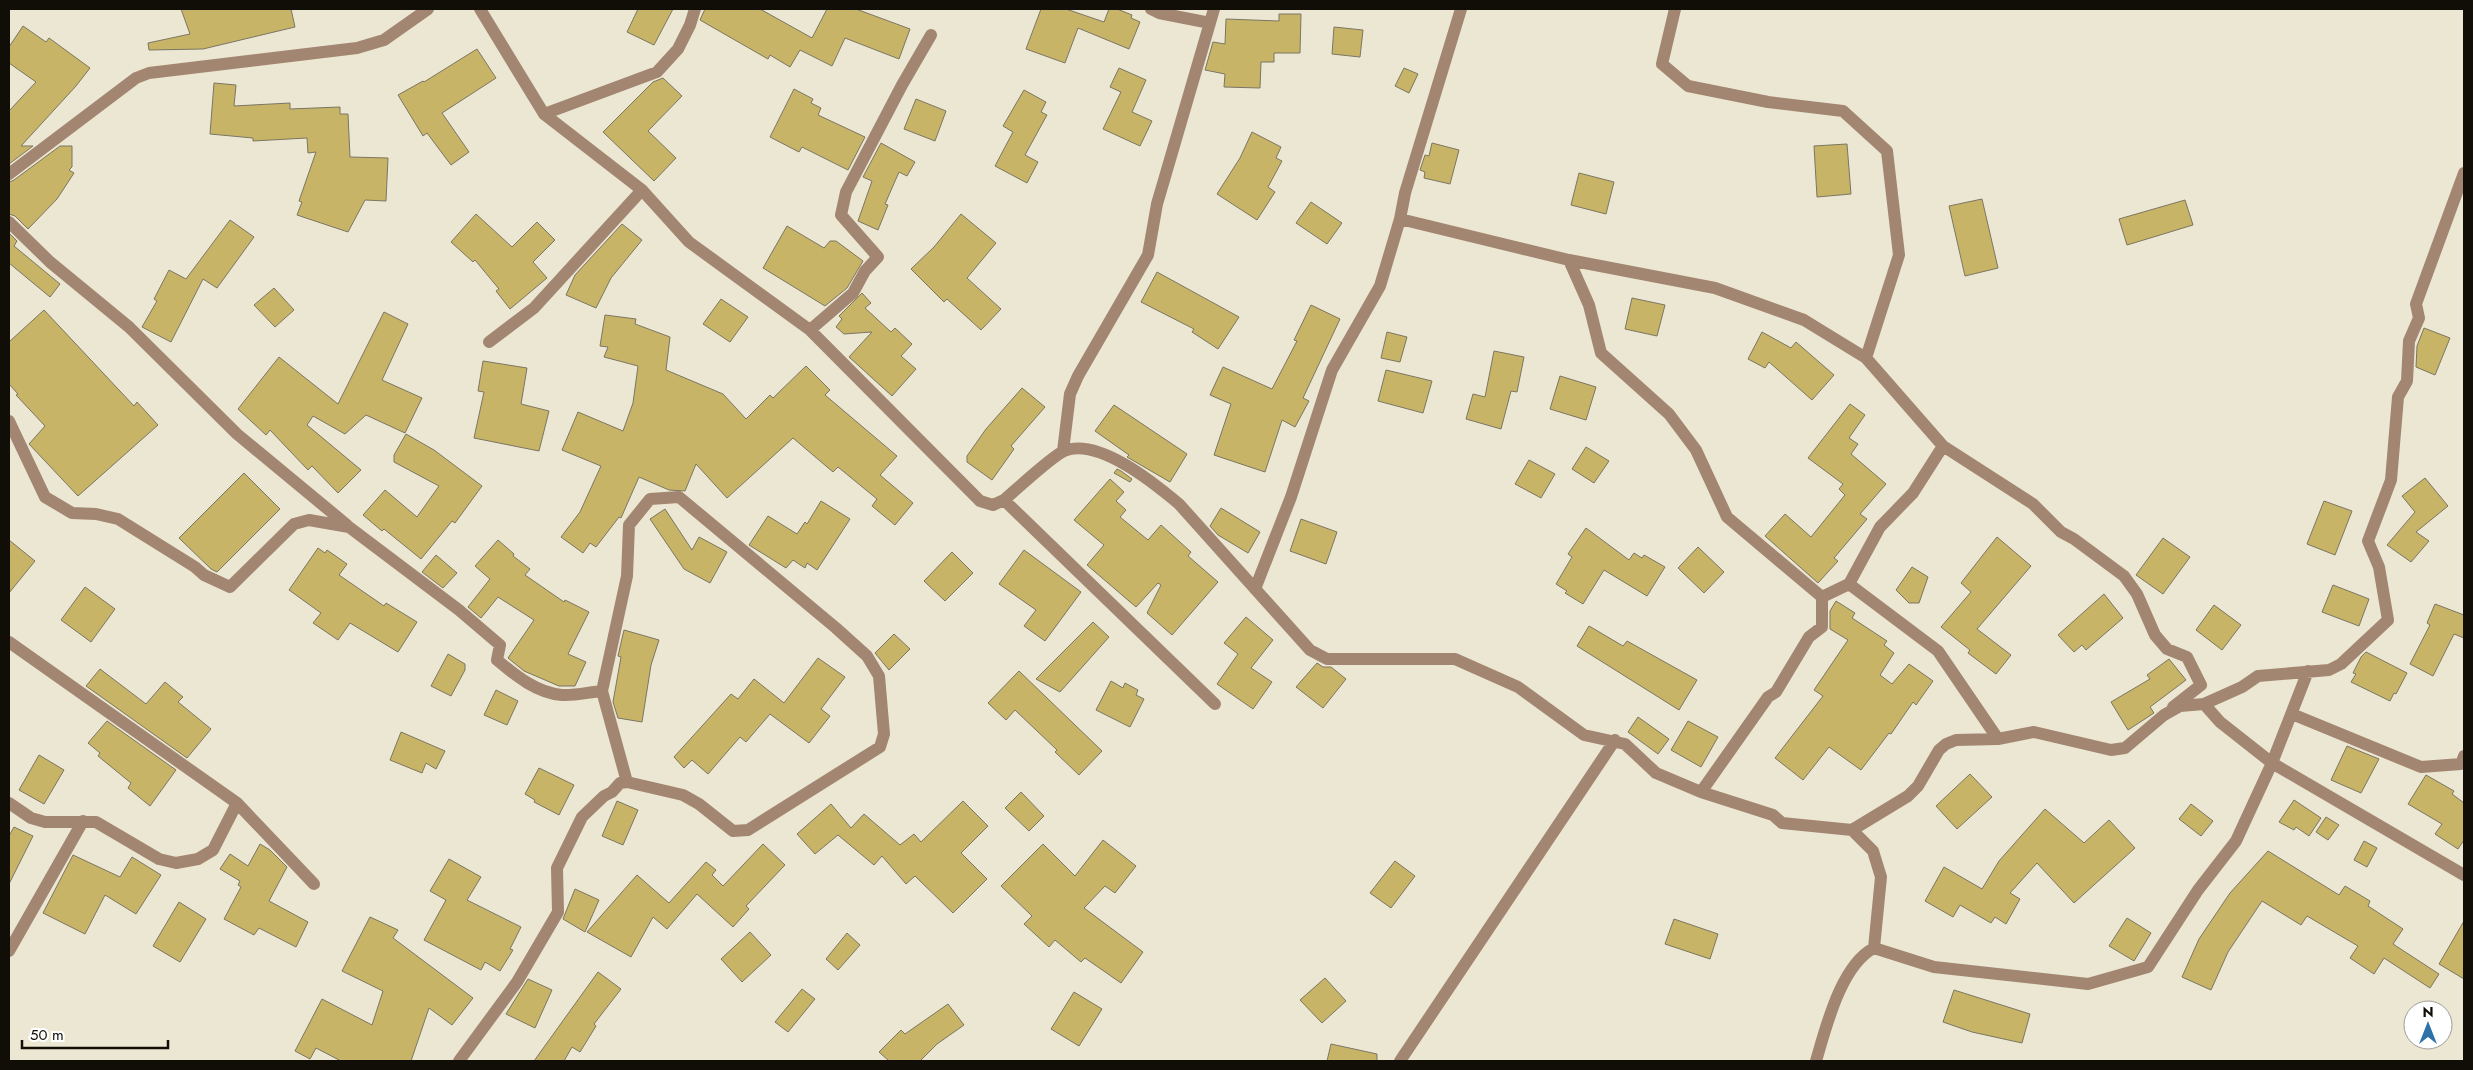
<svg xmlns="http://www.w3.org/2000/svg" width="2473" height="1070" viewBox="0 0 2473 1070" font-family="Jost,sans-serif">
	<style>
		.building { fill: #c8b467; stroke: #7b7663 }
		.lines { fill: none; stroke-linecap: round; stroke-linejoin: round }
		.minor { stroke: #a28672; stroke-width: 12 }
	</style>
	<rect width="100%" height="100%" fill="#ece7d2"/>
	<path class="building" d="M181,9H291L295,27L203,49L149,50L148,43L190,34Z
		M638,9H673L654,45L627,32Z
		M705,9H760L812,38L827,9H856L910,29L899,59L845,38L832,66L800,50L790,67L770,55L768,59L700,20Z
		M1041,9H1066L1104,22L1109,9H1117L1132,15L1131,18L1140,22L1129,49L1078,28L1065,63L1026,49Z
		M1279,14H1301L1300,53H1274V62H1261L1260,88L1224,87L1225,74L1205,70L1213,42L1225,44L1226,19L1279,21Z
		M23,26L46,42L49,38L90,68L76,86L21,146H33L9,164V111L36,82L9,63V47Z
		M1334,27L1363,30L1360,57L1332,54Z
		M477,49L496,78L442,113L469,152L451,165L427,133L423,136L398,95L423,81L424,82Z
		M1119,68L1146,80L1132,112L1152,121L1140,146L1103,129L1121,92L1110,87Z
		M1404,68L1418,74L1409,93L1395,86Z
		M663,78L682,96L648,131L676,158L654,181L603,132L653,82Z
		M214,83L236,85L234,106L290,103V109L340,107V114H348L350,157L388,158L386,201L365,200L348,232L297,215L302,202L299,201L316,152L308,153L307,138L253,141V138L210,134Z
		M794,89L813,99L811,103L821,108L818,115L865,137L848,170L802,147L799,152L770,137Z
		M1024,90L1046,102L1041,112L1047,115L1025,155L1038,162L1027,183L995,166L1013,132L1003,126Z
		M916,99L946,111L935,141L904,129Z
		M1252,132L1281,147L1276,158L1282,161L1268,187L1275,192L1257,220L1217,194L1240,158Z
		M881,143L915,162L907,176L899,172L885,204L888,205L878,230L858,221L872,181L863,177Z
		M1432,143L1459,150L1450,184L1424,178L1425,172L1420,170L1425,155L1429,156Z
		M1847,144L1851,194L1817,197L1814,146Z
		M60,146H72V167L69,170L74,173L57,199L28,229L15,216L9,214V182L14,180Z
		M1579,173L1614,182L1606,214L1571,205Z
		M1982,199L1998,268L1965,276L1949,206Z
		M2185,200L2193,225L2127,245L2119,219Z
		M1311,202L1342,223L1327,244L1296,223Z
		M476,214L512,247L537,222L555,240L533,262L547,278L510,309L496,291L499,289L475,260L473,262L451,242Z
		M961,214L996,243L967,278L1001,309L981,330L947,299L944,302L911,269L934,247Z
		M230,220L254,237L217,288L203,279L171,342L142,327L157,301L154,299L169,270L186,279Z
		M622,224L642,240L611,278L596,308L566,295L575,275Z
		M787,226L824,248L830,241H836L863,261L847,288L825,306L763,268Z
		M9,233L17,241L14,246L60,284L50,297L9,263Z
		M1157,272L1239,317L1218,349L1192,332L1194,329L1141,302Z
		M274,288L294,310L275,327L254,305Z
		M862,293L871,303L865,308L891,332L895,328L912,344L901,356L916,369L892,396L849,357L872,332L844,334L836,327L842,319L839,316Z
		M1632,298L1665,305L1657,336L1625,329Z
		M721,299L748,317L730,342L703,324Z
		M1311,305L1340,319L1303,398L1309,401L1295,427L1282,420L1265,472L1214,455L1231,404L1210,395L1223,367L1272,389L1297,341L1294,340Z
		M44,310L134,406L137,402L158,425L78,496L29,444L45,426L16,395L18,394L9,384V342Z
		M384,312L408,324L382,380L422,398L405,433L366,415L345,434L313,416L307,425L361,470L338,493L312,466L308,470L270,430L266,435L238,409L279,357L338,404Z
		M605,315L636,319L635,324L670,337L666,370L723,394L746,419L770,395L773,398L806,366L830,390L825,395L897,456L880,475L913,503L895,525L872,506L877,499L838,467L833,472L793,438L727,498L696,464L685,491L669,490L639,477L621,518L619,517L596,547L590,543L583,553L561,537L580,512L601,466L562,450L578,412L623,431L633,403L638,366L604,357L608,347L600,346Z
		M2424,328L2450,338L2435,375L2416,367L2417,346Z
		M1387,332L1407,337L1400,362L1381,358Z
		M1762,332L1791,348L1796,342L1834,375L1812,400L1769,362L1765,368L1748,359Z
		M1494,351L1524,357L1517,392L1511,391L1501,429L1466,419L1473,394L1485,397Z
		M483,361L527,368L521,404L549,411L539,451L474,438L484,392L478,391Z
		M1386,370L1432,381L1423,413L1378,401Z
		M1560,376L1596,387L1586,420L1550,409Z
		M1022,388L1045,407L1011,446L1014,449L992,480L967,462V456L986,429Z
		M1850,404L1865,415L1849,438L1858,444L1851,454L1886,484L1860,514L1867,519L1834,558L1838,561L1818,583L1765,536L1785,514L1811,537L1845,495L1839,489L1843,484L1808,458Z
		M1114,405L1187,454L1170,482L1127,457L1129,455L1095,431Z
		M406,434L434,450L482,486L455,523L452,521L421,559L384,529L382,531L363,515L385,490L417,517L439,486L394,462V455Z
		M1586,447L1609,461L1594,483L1572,469Z
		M1529,460L1555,474L1541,498L1515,484Z
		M1117,469L1121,471L1132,479L1130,482L1114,473Z
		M244,473L280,509L217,572L211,569L179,538Z
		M2425,478L2448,506L2416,532L2429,541L2411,562L2387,545L2415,512L2402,496Z
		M1110,479L1124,492L1116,501L1126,510L1120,517L1148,540L1161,525L1191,552L1188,556L1218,582L1172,635L1147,613L1161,585L1158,583L1136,607L1087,565L1104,545L1074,520Z
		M821,501L850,519L817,570L807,563L805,568L793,560L786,568L749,545L768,516L797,534L805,522L807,524Z
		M2324,501L2352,511L2335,555L2307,544Z
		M1221,508L1260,532L1248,553L1218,535L1210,526Z
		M665,509L692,550L699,537L727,552L710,583L684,569L650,519Z
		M1301,519L1337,532L1326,564L1290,551Z
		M1586,528L1629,560L1634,553L1642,558L1644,555L1665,567L1647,596L1604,570L1583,604L1565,593L1567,591L1556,584L1572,557L1568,554L1570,551Z
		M1997,537L2031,566L1977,629L2011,655L1996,674L1968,653L1970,650L1941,627L1971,592L1961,583Z
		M2163,538L2190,557L2163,594L2136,575Z
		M9,540L35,561L9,593Z
		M498,540L514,554L513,556L530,569L525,575L564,602L565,600L589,612L568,654L586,662L575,686H559L524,671L508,658L534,620L498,597L481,618L468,607L490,579L475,566Z
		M1698,547L1724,572L1704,593L1678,568Z
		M318,548L325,553L327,550L347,564L339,575L384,606L386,603L417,622L398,652L350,623L338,640L313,623L321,613L289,590Z
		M1024,550L1081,592L1045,641L1024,626L1036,610L999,584Z
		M952,552L973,573L945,601L924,581Z
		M436,555L457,573L443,588L422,572Z
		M1912,567L1928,577L1919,603H1909L1896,590Z
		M2333,585L2369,599L2359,626L2322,612Z
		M85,587L115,609L91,642L61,620Z
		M2104,594L2123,618L2086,650L2082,645L2074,652L2058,635Z
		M1836,601L1855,613L1852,618L1887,641L1884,645L1894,653L1880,675L1892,684L1909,664L1933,681L1916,705L1913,702L1891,734L1889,733L1861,770L1829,747L1803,780L1775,758L1823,696L1814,690L1848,640L1830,629V611Z
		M2435,604L2464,615V638L2454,634L2433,676L2410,664L2430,625L2427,623Z
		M2214,605L2241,625L2222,650L2196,630Z
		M1246,617L1273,640L1251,668L1272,682L1253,709L1217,684L1238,654L1224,643Z
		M1093,622L1109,637L1060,692L1036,679Z
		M1589,626L1623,646L1627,641L1697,680L1679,710L1577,646Z
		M624,630L659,640L651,665L642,722L618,718L613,702L621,657L618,656Z
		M894,634L910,649L889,670L875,653Z
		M2366,652L2407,673L2396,694L2394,693L2390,701L2351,682L2356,674L2353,673L2361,657Z
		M448,654L465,664V670L451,696L431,686Z
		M818,658L845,677L821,709L830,716L809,743L770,714L746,742L740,737L708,774L692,760L684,768L674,757L731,694L738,699L754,679L784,703Z
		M2169,659L2186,680L2150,707L2154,713L2128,730L2111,702L2150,679L2147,675Z
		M1317,663L1323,667H1331L1346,679L1323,708L1296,687Z
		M100,669L146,704L165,682L183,697L178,702L211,729L187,758L86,686Z
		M1019,671L1102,751L1079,775L1055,752L1057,750L1015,710L1006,720L988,703Z
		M1111,681L1123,688L1125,683L1138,690L1136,695L1144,699L1130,727L1096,710Z
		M496,690L518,701L507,725L484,715Z
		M1638,717L1669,739L1658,754L1628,732Z
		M107,721L176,770L150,806L128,788L131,783L98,756L100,753L88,743Z
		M1688,721L1718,737L1701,767L1671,750Z
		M401,732L445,751L436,769L426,763L422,773L390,760Z
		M2347,746L2379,759L2361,793L2331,780Z
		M39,755L64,770L44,804L19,790Z
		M539,768L574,785L559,815L534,802L535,800L525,794Z
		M1970,774L1992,797L1957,829L1936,806Z
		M2426,775L2454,791L2452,794L2464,803V840L2458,849L2435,834L2442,824L2408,804Z
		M1021,792L1044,816L1029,831L1005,808Z
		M2294,800L2321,818L2309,836L2296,827L2294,830L2279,822Z
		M617,801L638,810L623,845L602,836Z
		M963,801L988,826L961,853L987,879L953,913L915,876L906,884L882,856L874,865L838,835L815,854L797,834L831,804L851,828L864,814L900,845L914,834L921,842Z
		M2191,804L2213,821L2201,836L2179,819Z
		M2045,809L2084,843L2109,820L2135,848L2074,903L2037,863L2010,893L2020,899L2006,924L1995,917L1991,923L1960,905L1953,917L1925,901L1944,867L1982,889L1999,861Z
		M2326,817L2339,825L2328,840L2316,832Z
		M14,827L33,836L9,884V836Z
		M1103,840L1136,866L1115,893L1105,886L1084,908L1143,952L1121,983L1085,958L1081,962L1055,940L1049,947L1024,924L1032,916L1001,886L1043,844L1075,876Z
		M2364,841L2377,848L2367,867L2354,860Z
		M260,844L270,850L287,867L269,901L308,922L296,947L259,928L254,935L224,919L241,887L238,885L240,881L220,869L230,854L248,866Z
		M763,844L785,865L746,906L749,909L733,927L697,894L667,929L653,917L631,957L587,932L637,875L669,903L706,862L716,870L712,875L723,886Z
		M2268,851L2339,895L2345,886L2370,901L2368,906L2403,929L2393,944L2439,974L2430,988L2384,958L2374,974L2350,958L2358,946L2307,916L2301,925L2262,901L2228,952L2211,990L2182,977L2199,939L2230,893Z
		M73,855L120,877L132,857L161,875L136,914L105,895L85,934L43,913Z
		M449,859L481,877L467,900L521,927L510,949L513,950L500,971L485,962L481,970L424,940L446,900L430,891Z
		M1395,861L1415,876L1391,908L1370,893Z
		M575,889L599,900L585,932L563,919Z
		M179,902L206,919L180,962L153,946Z
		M370,917L398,930L393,938L473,998L452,1025L429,1008L411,1061H341L316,1048L310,1059L295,1051L322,999L372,1025L383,991L342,971Z
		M2127,918L2151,933L2134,961L2109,946Z
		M1674,919L1718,934L1710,959L1665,944Z
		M2464,921V979L2439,964Z
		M750,932L771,955L742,982L721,959Z
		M847,933L860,945L838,970L826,959Z
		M598,972L621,989L594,1024L596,1026L580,1052L572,1047L564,1061H534Z
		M1325,978L1346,1001L1322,1023L1300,1000Z
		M528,979L552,990L535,1028L506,1014Z
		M802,989L815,999L788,1032L775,1022Z
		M1954,990L2030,1014L2022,1043L1972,1032L1943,1022Z
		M1074,992L1102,1009L1079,1046L1051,1029Z
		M948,1004L964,1025L937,1044L920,1061H889L879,1052L901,1030L905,1034Z
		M1331,1044L1377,1054V1061H1327Z"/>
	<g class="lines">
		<path class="minor" d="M480,9L544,114L642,190L689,242L810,330L980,501L993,505L1004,500C1017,489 1051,457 1064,451C1098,437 1154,483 1179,504L1310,650L1327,659H1455L1518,687L1584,735L1625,744L1656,773L1701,792L1773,815L1782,823L1852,830L1873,851L1881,877L1874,948
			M1151,9L1159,13L1210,23
			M1675,9L1662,64L1688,86L1768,102L1843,111L1887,151L1899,255L1866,358
			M544,114L657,72L678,49L690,25L695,9
			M9,174L136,78L149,73L357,48L384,40L428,9
			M1400,219L1569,260L1715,288L1804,320L1866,358L1943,446
			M9,222L50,262L129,327L237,434L347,525
			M1569,260L1589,305L1601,353L1669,414L1696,450L1727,517L1822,597
			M810,330L853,293L865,271L878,257L841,215L846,192L902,85L931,35
			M489,342L534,308L642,190
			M9,421L45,497L72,513L96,514L118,519L195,567L204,575L230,587L294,524L309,520L349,527L459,610L500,645L497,660C516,676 537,693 562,695C575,696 589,692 602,691
			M1063,451L1070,394L1078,376L1148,255L1157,204L1214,9
			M1004,500L1215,704
			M1849,584L1938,651L1998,739
			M1255,589L1291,497L1332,370L1380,286L1400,219L1405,193L1461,9
			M9,642L237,803
			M2204,704L2220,722L2272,763L2464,875
			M2292,714L2421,767L2461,764L2464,756
			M1701,792L1768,697L1776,692L1809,637L1822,627V597L1849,584L1880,527L1913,493L1943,446L2033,504L2061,532L2074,539L2124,576L2137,594L2155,635L2167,649L2187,657L2201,685L2173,707
			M9,803L31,818L45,822H96L159,859L176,863L198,859L213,850L237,803L314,884
			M1852,830L1908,796L1918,786L1939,750L1946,744L1956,740L1998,739L2034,732L2111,750L2125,748L2164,715L2180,706L2204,704L2242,687L2258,676L2329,670L2341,664L2388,620L2379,567L2368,541L2391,480L2398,397L2407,381L2409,341L2419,318L2416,304L2464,173
			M9,951L83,821
			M459,1061L517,982L558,912L557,868L582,817L604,796L612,792L620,783L627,782L602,691L627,576L629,525L650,499L679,497L836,628L867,656L879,676L884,734L880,747L748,830L733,831L699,804L683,795L627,782
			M1400,1061L1615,740
			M1816,1061C1826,1027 1841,965 1874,948L1934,967L2088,984L2148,967L2198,890L2236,841L2272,763L2308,671"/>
	</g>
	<rect width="2473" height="1070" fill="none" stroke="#100e07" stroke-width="20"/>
	<g transform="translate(2428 1025)"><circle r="24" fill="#ffffff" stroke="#9f9f9c"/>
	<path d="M0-4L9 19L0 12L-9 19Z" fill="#2f72a8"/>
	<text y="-8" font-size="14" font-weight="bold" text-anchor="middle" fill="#100e07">N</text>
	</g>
	<path d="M22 1040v8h146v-8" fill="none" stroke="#100e07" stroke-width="2.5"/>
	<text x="30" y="1040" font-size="15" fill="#100e07" stroke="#ffffff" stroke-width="4" paint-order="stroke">50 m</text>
</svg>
